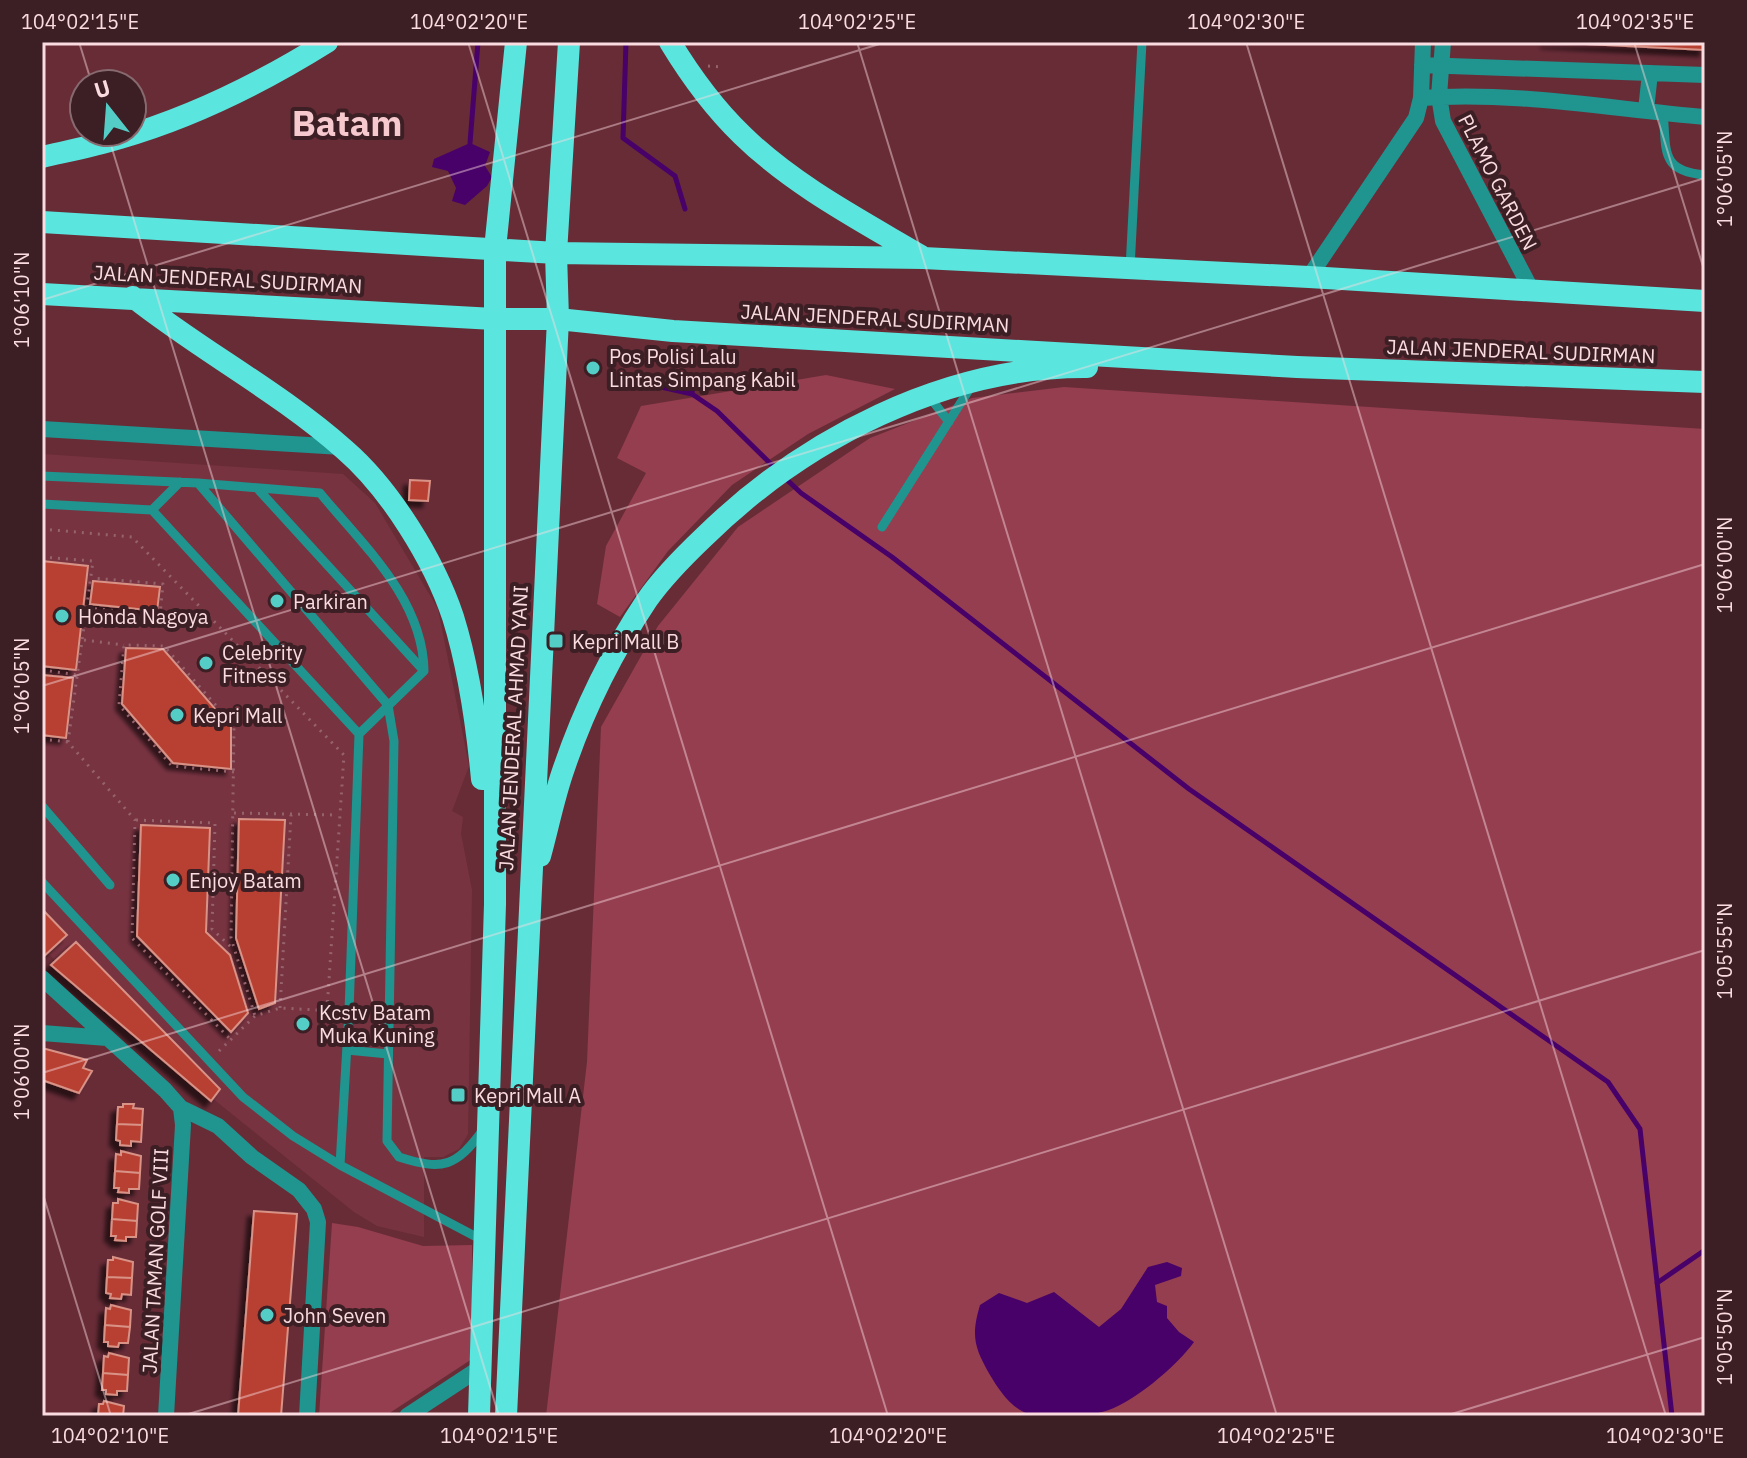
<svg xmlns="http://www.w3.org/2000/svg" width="1747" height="1458" viewBox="0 0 1747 1458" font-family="'IBM Plex Sans',sans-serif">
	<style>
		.built { fill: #783341 }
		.green { fill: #953e50 }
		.water { fill: #480169 }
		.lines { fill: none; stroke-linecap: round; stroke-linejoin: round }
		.stream { stroke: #480169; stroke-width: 5 }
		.building { fill: #b74032; stroke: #d89286; stroke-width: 2; filter: url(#shadow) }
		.path { stroke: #96636c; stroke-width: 3; stroke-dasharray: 2 6; stroke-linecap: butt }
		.service { stroke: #20948f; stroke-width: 9 }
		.minor { stroke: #20948f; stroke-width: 16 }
		.tertiary { stroke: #20948f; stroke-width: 16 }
		.trunk { stroke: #5ae6de; stroke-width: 22 }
		.ticks { fill: none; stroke: #fadbdf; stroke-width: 2; stroke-opacity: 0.45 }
		.poi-dot { fill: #54cdc7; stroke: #3b1f24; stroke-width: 3 }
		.labels { text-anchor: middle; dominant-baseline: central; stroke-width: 8; stroke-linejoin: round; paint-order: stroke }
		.street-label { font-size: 20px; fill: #fadbdf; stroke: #3b1f24 }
		.poi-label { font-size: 20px; fill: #fadbdf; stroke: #3b1f24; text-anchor: start }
		.town-label { font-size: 36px; font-weight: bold; fill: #f6c9ce; stroke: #3b1f24 }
		.neatline { fill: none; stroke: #fadbdf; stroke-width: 3 }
		.ticks-label { font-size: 20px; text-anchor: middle; fill: #fadbdf }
	</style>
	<defs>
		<filter id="shadow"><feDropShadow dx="-6" dy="6" stdDeviation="2" flood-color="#0009"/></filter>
	</defs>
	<rect width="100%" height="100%" fill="#682c37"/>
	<path class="built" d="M42,454L343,474L375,503L438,609L469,766L452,811L463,817L461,834L472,890L468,1134L459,1149L443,1157H424V1237L377,1226L354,1212L217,1102L85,989L42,948Z"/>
	<path class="green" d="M826,375L895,389L808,434L732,485L668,551L620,617L597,604L606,546L646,473L617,458L641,406Z
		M1064,387L1705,429V1416H546L587,1062L601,727L658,626L738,527L870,438L972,398Z
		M332,1223L358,1227L423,1246L472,1245V1359L385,1416H319Z"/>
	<path class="water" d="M470,143L490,152L485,166L492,177L487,186L465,205L452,201L456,188L448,171L432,167L434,159Z
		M1167,1262L1182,1268L1181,1276L1155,1285L1157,1302L1167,1306V1318L1179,1332L1194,1342C1178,1365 1130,1406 1102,1412C1088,1416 1073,1416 1059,1416C1049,1416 1037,1418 1028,1414C1011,1408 999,1390 990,1375C974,1347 971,1336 980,1305L999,1293L1027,1303L1054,1292L1099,1327L1121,1309L1148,1267Z"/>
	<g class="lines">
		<path class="stream" d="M626,42L623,138L675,176L685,209
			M470,143L478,42
			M648,384L692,394L717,411L777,470
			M692,394L693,381
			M784,477L801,493L892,557L1189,789L1608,1082L1640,1129L1672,1416
			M1657,1283L1705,1250"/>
	</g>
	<path class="building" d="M1546,42H1705V50Z
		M410,480L430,481L428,501L409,500Z
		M42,561L88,566L76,670L42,666Z
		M93,581L160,587L157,611L90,604Z
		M126,648L163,649L231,727V769L173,763L122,704Z
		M42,675L73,678L66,738L42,735Z
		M239,819L285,820L275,1003L259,1009L236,938Z
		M141,825L210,828L206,932L230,955L248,1013L231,1032L137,936Z
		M42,909L67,935L42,958Z
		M76,942L220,1089L211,1101L51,965Z
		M42,1048L87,1060L83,1068L92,1071L79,1093L42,1080Z
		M123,1104H134L133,1108L143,1109L142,1125L117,1124L118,1107H123Z
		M117,1124L142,1125L141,1142L131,1141V1146L120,1145V1141L116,1140Z
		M121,1151L141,1156L140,1173L115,1171L116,1154L121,1155Z
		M115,1171L140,1173L139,1189H129V1193L118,1192L119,1188H114Z
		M118,1199L138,1204L137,1221L112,1219L113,1203H118Z
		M254,1211L297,1214L281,1416H238Z
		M112,1219L137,1221L136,1237H126V1241L115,1240L116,1236H111Z
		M113,1257L133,1262L132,1278L107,1277L108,1260H113Z
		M107,1277L132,1278L131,1295L122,1294L121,1299L110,1298L111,1294L106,1293Z
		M111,1305L131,1310L130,1327L105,1325L106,1308L110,1309Z
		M105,1325L130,1327L128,1343H119L118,1347L108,1346V1342H104Z
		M109,1353L129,1358L128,1375L103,1373L104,1356L108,1357Z
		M103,1373L128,1375L127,1391H117V1395L106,1394V1390H102Z
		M104,1401L124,1406L123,1416H98L99,1404H103Z"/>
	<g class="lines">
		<path class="path" d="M708,66L721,67
			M42,529L132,537L344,755L327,1010
			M42,557L93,561L68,742
			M87,608L160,615L163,584L92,578
			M84,640L124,645
			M42,670L78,675
			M42,739L68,742L135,820L132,938L231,1040
			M234,772L172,766L119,705L124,645L164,646L234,726L231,938L255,1016
			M234,813L338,815
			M136,820L215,823L212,929L232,948
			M280,1008L291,815
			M219,1051L255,1016L280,1008L336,1011"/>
		<path class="service" d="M1663,112C1667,150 1659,171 1705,175
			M1130,268L1142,42
			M928,395L949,422
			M42,476L198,483L320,493C363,545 423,599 424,671L359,734
			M198,483L388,705L394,741L387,1141L399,1157C443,1171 456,1167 483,1130
			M257,488L424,671
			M42,504L152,510L359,734L349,1011L340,1165
			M152,510L180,482
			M882,527L972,385
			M42,806L110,885
			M42,882L243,1097L293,1136L340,1165L484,1241
			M347,1050L388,1054"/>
		<path class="minor" d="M1443,42L1439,96L1443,121L1532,291
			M1422,65L1705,75
			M1421,98C1515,91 1611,109 1705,117
			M1646,110L1650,73
			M1309,277L1416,118L1421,98L1423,42
			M42,978L165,1090L181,1108L218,1126L252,1157L299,1190L314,1209L318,1222L307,1416
			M42,1033L107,1038
			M166,1416L183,1125L181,1108
			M407,1416L480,1368"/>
		<path class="tertiary" d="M42,429L342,447"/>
		<path class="trunk" d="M670,42C690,75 714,108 742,135C793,185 860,220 921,256
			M42,157C68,151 94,146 120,138C193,117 263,82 327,42
			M42,222L556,253L923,258L1309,277L1705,301
			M42,294L494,319H558L673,331L1297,367L1705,382
			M133,297C201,351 280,392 345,450C390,489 434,560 453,617C469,668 477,726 482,779
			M540,856C548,827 554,796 564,768C584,709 613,651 647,600C663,577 684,556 704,537C804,439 945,366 1087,367
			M479,1416L495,904V249L516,42
			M506,1416L558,319L556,253L569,42"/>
	</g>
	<path class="ticks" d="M79,42L92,84M468,42L888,1416M857,42L1277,1416M1246,42L1666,1416M1634,42L1705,273M107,132L499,1416M42,300L886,42M42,686L1705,178M42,1073L1705,564M42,1191L111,1416M182,1416L1705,950M1445,1416L1705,1337"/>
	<g class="poi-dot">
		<circle cx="593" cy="368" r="8"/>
		<circle cx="277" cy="601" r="8"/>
		<circle cx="62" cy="616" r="8"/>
		<rect x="548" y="633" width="16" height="16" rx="4"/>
		<circle cx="206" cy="663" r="8"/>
		<circle cx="177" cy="715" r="8"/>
		<circle cx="173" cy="880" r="8"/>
		<circle cx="303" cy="1024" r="8"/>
		<rect x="450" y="1087" width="16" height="16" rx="4"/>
		<circle cx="267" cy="1315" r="8"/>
	</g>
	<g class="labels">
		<g class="street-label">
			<text transform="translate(1498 182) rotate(63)">PLAMO GARDEN</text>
			<text transform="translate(228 279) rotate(3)">JALAN JENDERAL SUDIRMAN</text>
			<text transform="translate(875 318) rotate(3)">JALAN JENDERAL SUDIRMAN</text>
			<text transform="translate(1521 351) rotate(2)">JALAN JENDERAL SUDIRMAN</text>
			<text transform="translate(513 728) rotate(-87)">JALAN JENDERAL AHMAD YANI</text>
			<text transform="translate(155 1261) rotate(-87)">JALAN TAMAN GOLF VIII</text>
		</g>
		<g class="poi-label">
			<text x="609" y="356">Pos Polisi Lalu<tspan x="609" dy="23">Lintas Simpang Kabil</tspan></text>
			<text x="293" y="601">Parkiran</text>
			<text x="78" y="616">Honda Nagoya</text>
			<text x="572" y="641">Kepri Mall B</text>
			<text x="222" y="652">Celebrity<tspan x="222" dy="23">Fitness</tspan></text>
			<text x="193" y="715">Kepri Mall</text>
			<text x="189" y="880">Enjoy Batam</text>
			<text x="319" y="1012">Kcstv Batam<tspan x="319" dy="23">Muka Kuning</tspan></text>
			<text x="474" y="1095">Kepri Mall A</text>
			<text x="283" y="1315">John Seven</text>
		</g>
		<g class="town-label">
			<text x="347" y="122">Batam</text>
		</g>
	</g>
	<rect width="1747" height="1458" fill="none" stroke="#3b1f24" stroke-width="88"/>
	<g transform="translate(108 108) rotate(343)"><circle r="38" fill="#3b1f24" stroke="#876a6f" stroke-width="2"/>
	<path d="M0-6L14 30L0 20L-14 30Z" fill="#54cdc7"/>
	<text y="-12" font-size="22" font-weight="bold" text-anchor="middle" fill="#fadbdf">U</text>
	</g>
	<rect x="44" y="44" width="1659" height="1370" class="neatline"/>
	<g class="ticks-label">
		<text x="80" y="29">104°02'15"E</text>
		<text x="469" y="29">104°02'20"E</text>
		<text x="857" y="29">104°02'25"E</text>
		<text x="1246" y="29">104°02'30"E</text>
		<text x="1635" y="29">104°02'35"E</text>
		<text transform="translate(1725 179) rotate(-90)" y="7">1°06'05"N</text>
		<text transform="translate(22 300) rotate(-90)" y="7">1°06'10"N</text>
		<text transform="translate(1725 565) rotate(-90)" y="7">1°06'00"N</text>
		<text transform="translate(22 686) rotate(-90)" y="7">1°06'05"N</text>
		<text transform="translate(1725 951) rotate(-90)" y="7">1°05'55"N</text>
		<text transform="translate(22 1072) rotate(-90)" y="7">1°06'00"N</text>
		<text transform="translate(1725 1337) rotate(-90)" y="7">1°05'50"N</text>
		<text x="110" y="1443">104°02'10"E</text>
		<text x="499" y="1443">104°02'15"E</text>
		<text x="888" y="1443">104°02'20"E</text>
		<text x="1276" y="1443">104°02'25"E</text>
		<text x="1665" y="1443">104°02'30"E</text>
	</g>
</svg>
